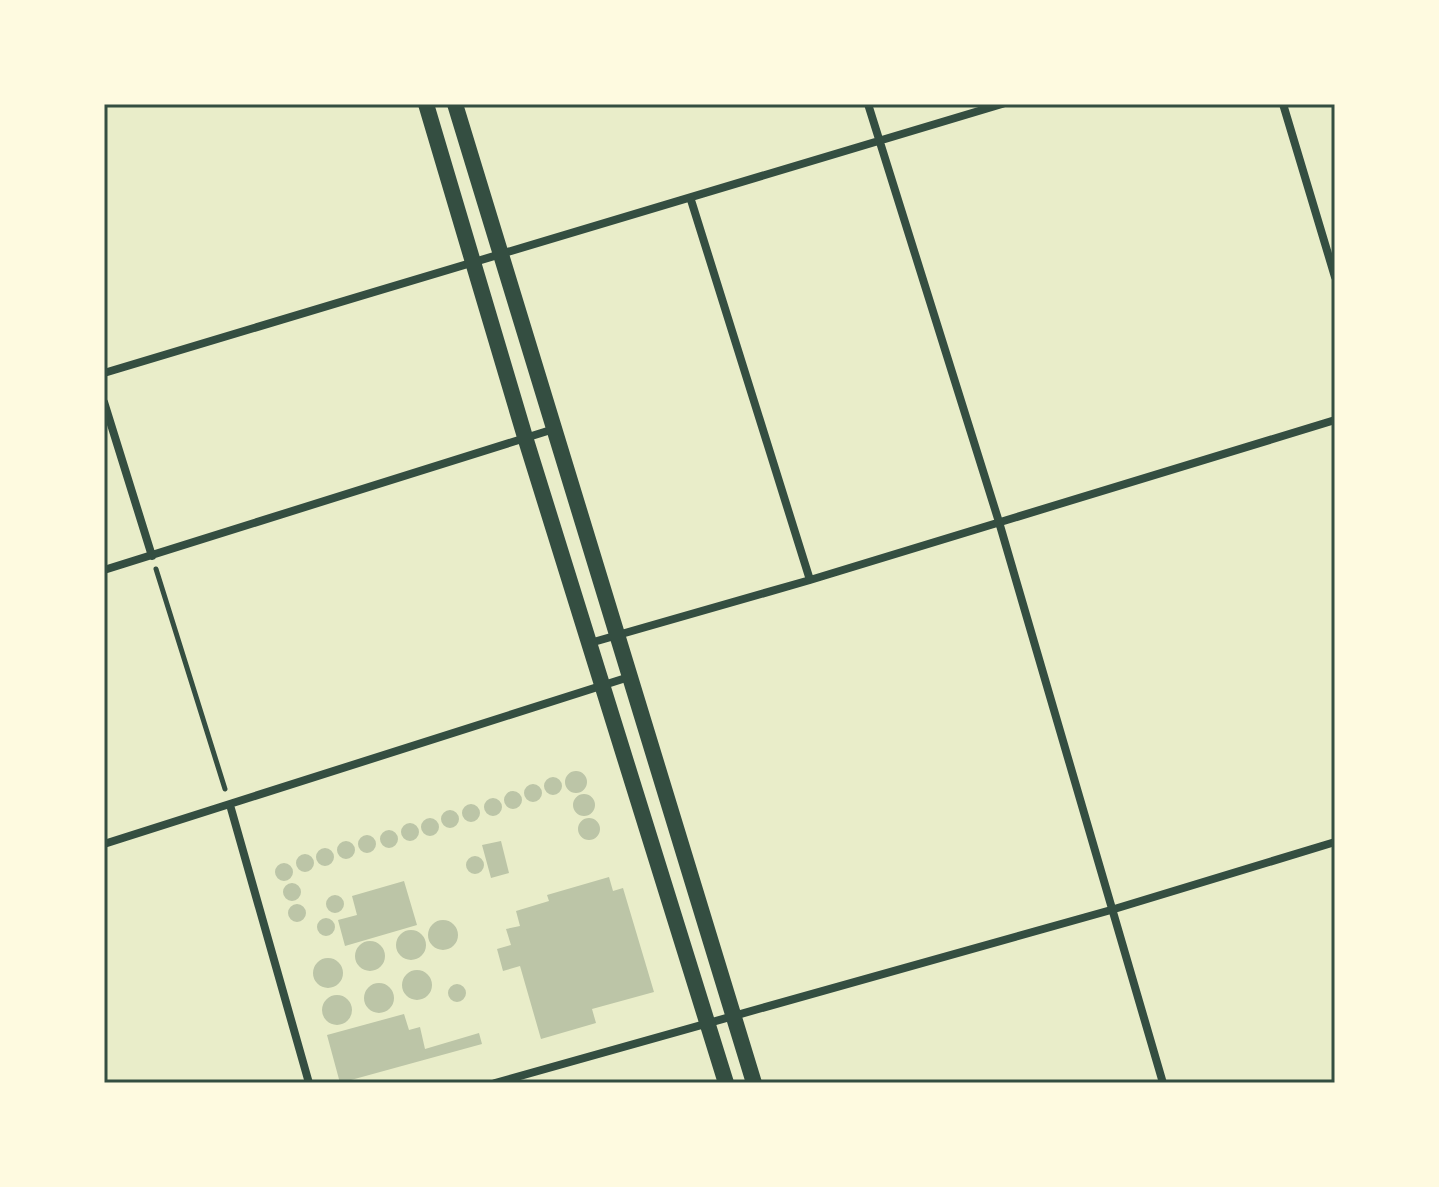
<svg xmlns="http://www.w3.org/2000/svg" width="1439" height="1187" viewBox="0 0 1439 1187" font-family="Signika,sans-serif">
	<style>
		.building { fill: #bcc5a7 }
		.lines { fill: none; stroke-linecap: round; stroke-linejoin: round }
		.path { stroke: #344e41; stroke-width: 5 }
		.minor { stroke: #344e41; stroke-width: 8 }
		.secondary { stroke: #344e41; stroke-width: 16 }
		.neatline { fill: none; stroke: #344e41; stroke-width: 3 }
	</style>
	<rect width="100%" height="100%" fill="#e9edc9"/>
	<path class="building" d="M565 782a11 11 0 1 1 22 0a11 11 0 1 1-22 0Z
		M544 786a9 9 0 1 1 18 0a9 9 0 1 1-18 0Z
		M524 793a9 9 0 1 1 18 0a9 9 0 1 1-18 0Z
		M504 800a9 9 0 1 1 18 0a9 9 0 1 1-18 0Z
		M573 805a11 11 0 1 1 22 0a11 11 0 1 1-22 0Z
		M484 807a9 9 0 1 1 18 0a9 9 0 1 1-18 0Z
		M462 813a9 9 0 1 1 18 0a9 9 0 1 1-18 0Z
		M441 819a9 9 0 1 1 18 0a9 9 0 1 1-18 0Z
		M421 827a9 9 0 1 1 18 0a9 9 0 1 1-18 0Z
		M578 829a11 11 0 1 1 22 0a11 11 0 1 1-22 0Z
		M401 832a9 9 0 1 1 18 0a9 9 0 1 1-18 0Z
		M380 839a9 9 0 1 1 18 0a9 9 0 1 1-18 0Z
		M358 844a9 9 0 1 1 18 0a9 9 0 1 1-18 0Z
		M337 850a9 9 0 1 1 18 0a9 9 0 1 1-18 0Z
		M501,841L509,873L491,878L482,845Z
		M316 857a9 9 0 1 1 18 0a9 9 0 1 1-18 0Z
		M296 863a9 9 0 1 1 18 0a9 9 0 1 1-18 0Z
		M466 865a9 9 0 1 1 18 0a9 9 0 1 1-18 0Z
		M275 872a9 9 0 1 1 18 0a9 9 0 1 1-18 0Z
		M609,877L613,891L623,888L654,992L592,1009L596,1023L541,1039L520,966L503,971L497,949L511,945L506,929L520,926L516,911L549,901L547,895Z
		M404,881L417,925L345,946L338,920L357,915L352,896Z
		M283 892a9 9 0 1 1 18 0a9 9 0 1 1-18 0Z
		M326 904a9 9 0 1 1 18 0a9 9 0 1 1-18 0Z
		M288 913a9 9 0 1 1 18 0a9 9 0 1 1-18 0Z
		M317 927a9 9 0 1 1 18 0a9 9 0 1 1-18 0Z
		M428 935a15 15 0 1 1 30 0a15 15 0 1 1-30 0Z
		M396 945a15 15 0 1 1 30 0a15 15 0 1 1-30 0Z
		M355 956a15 15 0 1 1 30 0a15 15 0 1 1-30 0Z
		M313 973a15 15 0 1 1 30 0a15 15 0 1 1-30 0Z
		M402 985a15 15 0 1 1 30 0a15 15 0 1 1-30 0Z
		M364 998a15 15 0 1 1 30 0a15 15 0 1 1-30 0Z
		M448 993a9 9 0 1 1 18 0a9 9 0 1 1-18 0Z
		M322 1010a15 15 0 1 1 30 0a15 15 0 1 1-30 0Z
		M404,1014L409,1030L420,1027L425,1049L479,1033L482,1044L340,1083L327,1035Z"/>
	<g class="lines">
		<path class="path" d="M156,569L225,789"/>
		<path class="minor" d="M868,104L999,522L1163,1083
			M1283,104L1335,277
			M691,200L810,580
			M104,373C403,282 704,196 1002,104
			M104,402L152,556
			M104,570L554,429
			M590,643L810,580L1335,420
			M230,805L309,1083
			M104,844L629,677
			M495,1083L1111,910L1335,842"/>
		<path class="secondary" d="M426,104L525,437L726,1083
			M455,104L754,1083"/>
	</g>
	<rect width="1439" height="1187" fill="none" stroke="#fefae0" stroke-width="212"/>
	<rect x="106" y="106" width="1227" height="975" class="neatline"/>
</svg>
